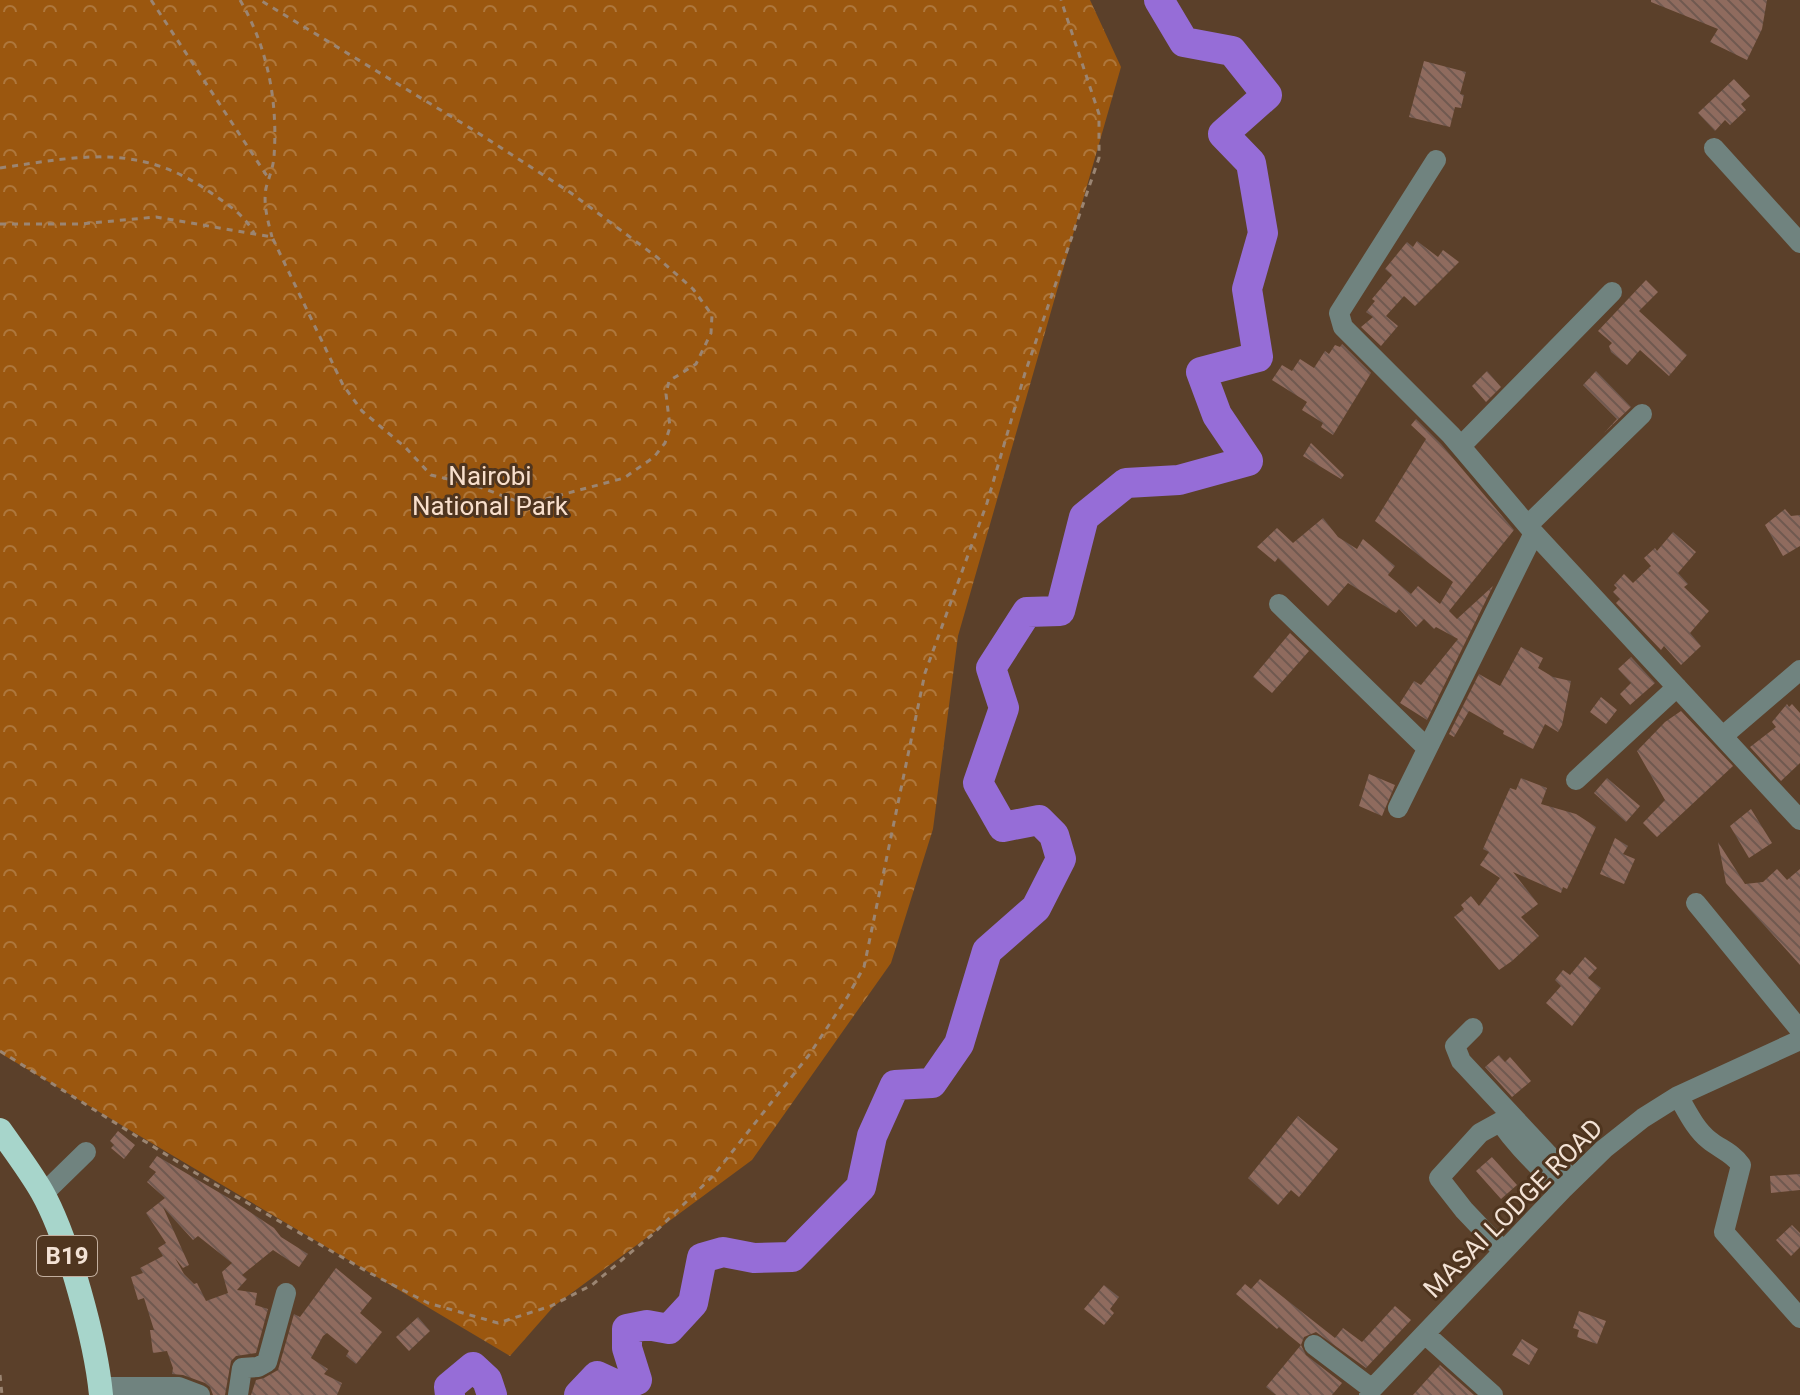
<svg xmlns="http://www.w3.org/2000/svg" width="1800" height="1395" viewBox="0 0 1800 1395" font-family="Roboto,sans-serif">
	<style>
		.park { fill: url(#park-crowns) }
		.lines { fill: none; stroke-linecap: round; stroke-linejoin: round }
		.river { stroke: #966dd7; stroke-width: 30 }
		.building { fill: url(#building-back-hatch); fill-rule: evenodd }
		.path { stroke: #9b8572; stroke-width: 3; stroke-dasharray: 6 6; stroke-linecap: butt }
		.minor { stroke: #70837f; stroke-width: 20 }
		.highway { stroke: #a7d5cb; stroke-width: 24 }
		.labels { text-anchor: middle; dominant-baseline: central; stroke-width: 6; stroke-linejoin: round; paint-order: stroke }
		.shield { fill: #4f351f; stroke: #c2ae9e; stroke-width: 2 }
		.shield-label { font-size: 24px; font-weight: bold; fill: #f3e2d5 }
		.park-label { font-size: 26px; fill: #f8dfcc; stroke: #4f351f }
		.street-label { font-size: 26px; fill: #f3e2d5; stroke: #4f351f }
	</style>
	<defs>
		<pattern id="park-crowns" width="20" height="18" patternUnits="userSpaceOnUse" patternTransform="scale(2)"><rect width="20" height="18" fill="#9b570f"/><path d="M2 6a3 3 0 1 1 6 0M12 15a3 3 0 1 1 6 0" fill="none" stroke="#ae773c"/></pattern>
		<pattern id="building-back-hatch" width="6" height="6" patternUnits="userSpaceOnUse" patternTransform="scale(2)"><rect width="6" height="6" fill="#8f6b5e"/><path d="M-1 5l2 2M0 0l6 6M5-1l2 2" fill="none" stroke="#705950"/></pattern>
	</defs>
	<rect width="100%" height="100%" fill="#5b402a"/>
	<path class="park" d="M0,0H1090L1121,67L958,636L933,829L891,963L752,1160L554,1306L510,1356L0,1053Z"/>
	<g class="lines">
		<path class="river" d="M450,1395L449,1387L473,1367L487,1380L492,1395
			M579,1395L597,1376L621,1387L637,1380L627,1348V1329L647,1325L669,1329L693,1303L702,1258L723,1252L754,1258L792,1257L861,1187L872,1136L895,1085L932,1083L959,1044L987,951L1036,908L1061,859L1054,835L1039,820L1003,827L978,783L1004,708L991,668L1027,612L1060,611L1084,517L1126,483L1179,480L1248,461L1217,415L1201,372L1258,357L1247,289L1263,233L1251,163L1223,134L1267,95L1232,51L1184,42L1159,0"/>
	</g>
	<path class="building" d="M1651,0H1767L1762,29L1747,60L1710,42L1718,29L1651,2Z
		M1424,61L1466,72L1460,94L1464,95L1461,108L1455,107L1450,127L1409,117Z
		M1734,79L1750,96L1741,104L1746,110L1730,125L1725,120L1715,131L1698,113Z
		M1417,241L1438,257L1443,250L1459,262L1415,306L1404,296L1386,316L1398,326L1381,346L1361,327L1373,317L1366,312L1375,301L1372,299L1392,275L1385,269L1407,242L1413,247Z
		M1646,280L1658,292L1639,311L1687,355L1669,376L1640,350L1627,365L1611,352L1609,346L1612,343L1598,331Z
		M1342,344L1371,373L1333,435L1321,427L1323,423L1302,410L1307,402L1272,380L1282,365L1292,371L1300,359L1314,368L1325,351L1329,354L1335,345L1340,347Z
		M1487,371L1501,387L1486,402L1472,386Z
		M1596,371L1631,407L1604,433L1617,419L1583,385Z
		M1416,419L1441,444L1514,530L1449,611L1457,619L1493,586L1427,720L1400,703L1414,681L1421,685L1458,639L1436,627L1434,629L1424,619L1416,627L1399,609L1396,613L1348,583L1328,606L1278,558L1275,562L1257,547L1277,528L1293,543L1323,518L1338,537L1357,549L1363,539L1395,566L1388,575L1411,594L1418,586L1440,604L1453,582L1375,521L1426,439L1411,425Z
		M1311,443L1344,475L1341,479L1303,456Z
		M1785,509L1791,516L1800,515V546L1783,556L1765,525Z
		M1673,532L1696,552L1678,573L1688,584L1684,587L1709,611L1690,633L1701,646L1681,665L1664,646L1661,650L1616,603L1620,599L1613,592L1617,588L1614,585L1624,574L1633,583L1651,566L1644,558L1655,548L1657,551Z
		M1290,633L1309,651L1272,693L1253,677Z
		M1521,647L1543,658L1538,668L1553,677L1571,681L1562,725L1558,732L1545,724L1533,749L1503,734L1504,731L1469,711L1454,737L1449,734L1479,674L1500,686Z
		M1631,657L1655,683L1630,705L1620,694L1631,683L1618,669Z
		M1601,697L1617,710L1606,724L1590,712Z
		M1787,704L1789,707L1792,704L1800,713V763L1781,781L1750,747L1776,727L1772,722Z
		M1681,711L1733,766L1657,837L1643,823L1665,800L1637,751L1665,722Z
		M1369,774L1395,785L1382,816L1359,806Z
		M1521,778L1547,788L1541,804L1576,814L1596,827L1567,889L1563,887L1561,893L1513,872L1538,904L1521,917L1539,936L1512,961L1499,970L1454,917L1464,909L1461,905L1471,896L1479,906L1500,878L1480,865L1489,852L1483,849L1510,788L1516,790Z
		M1607,778L1640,806L1626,822L1594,793Z
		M1751,809L1772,843L1749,858L1730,826Z
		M1615,838L1628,846L1623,854L1635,859L1624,884L1600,874Z
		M1718,842L1745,884L1763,882L1777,869L1787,880L1800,869V965L1726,883Z
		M1585,957L1597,968L1588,978L1601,988L1572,1026L1546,1003L1561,986L1555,980L1563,970L1570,975Z
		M1499,1055L1505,1062L1510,1057L1531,1081L1512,1097L1485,1067Z
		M1298,1116L1338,1149L1299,1197L1291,1190L1278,1205L1248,1178Z
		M118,1131L135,1145L124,1159L111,1148L114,1145L110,1141Z
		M157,1156L232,1200L274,1228L281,1237L308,1254L299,1267L273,1250L242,1275L247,1279L237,1290L257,1293L255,1305L268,1309L256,1353L236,1356L231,1361L225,1395H213L210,1387L205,1383L183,1375L172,1374L173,1368L167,1351L153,1353L150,1330H154L144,1298L138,1300L131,1277L143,1273L140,1268L163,1256L158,1248L166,1243L146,1213L165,1198L147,1182L156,1172L149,1167ZM163,1207L193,1240L198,1236L232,1263L222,1272L228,1293L206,1301L197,1283L194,1284L184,1274L175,1258L183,1268L189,1265Z
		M1492,1157L1517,1185L1501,1199L1476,1171Z
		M1800,1174V1190L1771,1193L1770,1176Z
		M1792,1225L1800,1233V1247L1791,1256L1776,1240Z
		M336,1268L372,1298L360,1313L382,1332L356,1364L346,1356L349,1351L327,1333L323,1336L311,1358L328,1369L324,1374L342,1383L337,1395H251L256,1380L264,1378L278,1370L294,1314L300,1317Z
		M1260,1279L1335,1338L1343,1328L1362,1342L1395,1306L1411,1320L1366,1368L1316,1332L1304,1337L1301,1345L1279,1327L1277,1329L1270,1323L1236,1294L1245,1284L1251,1289Z
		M1104,1285L1119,1297L1110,1309L1114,1313L1104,1325L1084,1309Z
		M1579,1311L1606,1321L1597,1344L1577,1337L1579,1330L1573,1328Z
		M418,1317L430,1331L409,1351L396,1337Z
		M1522,1339L1538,1349L1529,1365L1512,1355Z
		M1301,1345L1306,1355L1342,1383L1332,1395H1276L1266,1387Z
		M1440,1365L1474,1395H1413Z"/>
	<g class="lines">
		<path class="path" d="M151,0L269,179
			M240,0C268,48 278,102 274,157C273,168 269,177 266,188C263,205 268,221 272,237
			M0,168C83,156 141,142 214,195C230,206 245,216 254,233
			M0,224H80L156,217L272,237L343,385L362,411L405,447L431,475L477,486L519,502L531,503L624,478L654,457L665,443L670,427L666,394L669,381L696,364L711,333L712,315L693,289L658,258L571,193L475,131L260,0
			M0,1051L202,1177L368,1272L428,1303L498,1323L551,1306L592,1285L654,1233L713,1176L809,1055L848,996L864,967L925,673L987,503L1025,373L1099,158V114L1061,0
			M0,1375L2,1395"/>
		<path class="minor" d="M1714,148L1800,243
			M1436,160L1339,313L1343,327L1451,435L1534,533L1800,820
			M1461,446L1612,292
			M1528,525L1642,414
			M1279,604L1427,748
			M1723,736L1800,670
			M1576,780L1677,687
			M1398,808L1534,533
			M1696,903L1800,1030
			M1473,1028L1455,1046L1461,1061L1572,1180
			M1678,1096C1687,1111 1695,1129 1709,1140C1720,1149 1733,1153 1741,1165L1724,1232L1800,1318
			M43,1194L86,1152
			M1503,1251L1464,1210L1439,1178L1480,1133L1500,1122C1515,1143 1526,1154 1544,1172C1551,1179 1554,1185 1563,1189
			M1425,1334L1493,1395
			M1314,1345L1372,1389
			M100,1387H179L200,1395
			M238,1395L242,1368L258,1367L267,1362L286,1293
			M1369,1395L1372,1389L1563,1189L1604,1149L1643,1118L1678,1096L1800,1040"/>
		<path class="highway" d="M0,1130C14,1150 30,1171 42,1192C68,1238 96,1342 101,1395"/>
	</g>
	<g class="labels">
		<rect class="shield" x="37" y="1236" width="60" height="40" rx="6"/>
		<g class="shield-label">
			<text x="67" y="1256">B19</text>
		</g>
		<g class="park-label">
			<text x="490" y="476">Nairobi<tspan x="490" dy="30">National Park</tspan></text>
		</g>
		<g class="street-label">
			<text transform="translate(1513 1208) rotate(-45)">MASAI LODGE ROAD</text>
		</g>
	</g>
</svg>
